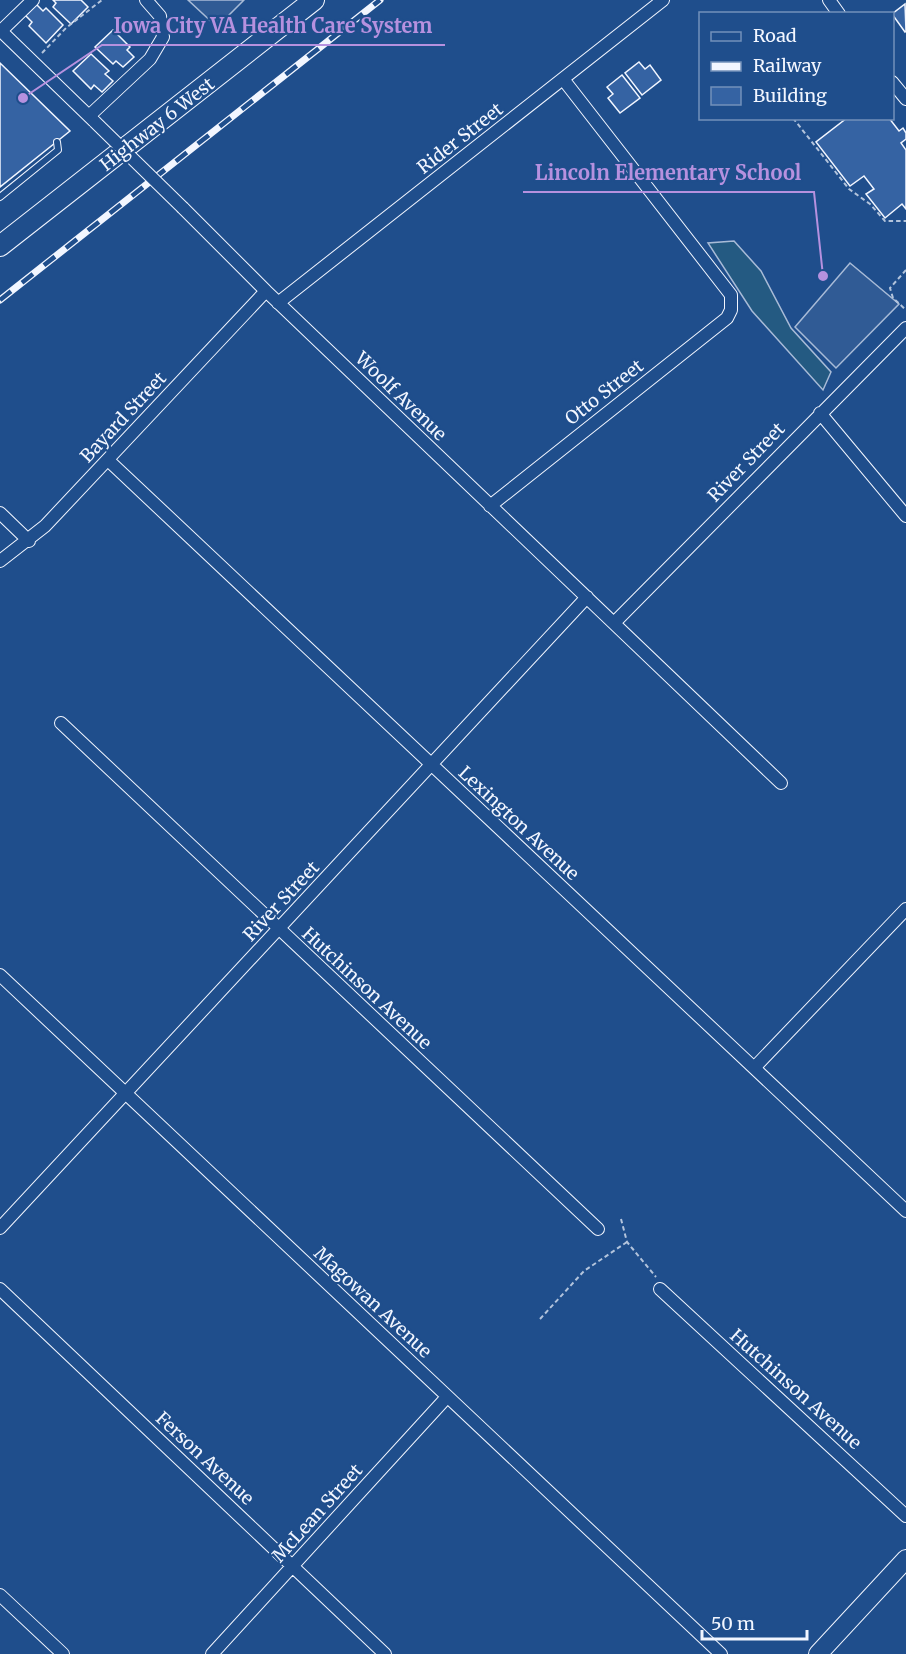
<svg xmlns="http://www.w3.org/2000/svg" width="906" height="1654" viewBox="0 0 906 1654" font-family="Merriweather,serif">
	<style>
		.green { fill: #245a82; stroke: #a8bbd7; stroke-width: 1.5 }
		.parking { fill: #305b95; stroke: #a8bbd7; stroke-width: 1.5 }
		.building { fill: #3563a3; stroke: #f2f6ff; stroke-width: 1.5 }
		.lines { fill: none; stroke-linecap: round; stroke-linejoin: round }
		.lane-casing { stroke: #f2f6ff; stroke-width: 8 }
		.street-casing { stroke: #f2f6ff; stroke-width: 14 }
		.secondary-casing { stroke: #f2f6ff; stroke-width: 20 }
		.primary-casing { stroke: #f2f6ff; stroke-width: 22 }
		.path { stroke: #b3c4dc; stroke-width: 2; stroke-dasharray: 4.5 3; stroke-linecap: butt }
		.lane { stroke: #1f4e8c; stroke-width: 6 }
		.street { stroke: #1f4e8c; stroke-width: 12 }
		.secondary { stroke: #1f4e8c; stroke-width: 18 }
		.primary { stroke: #1f4e8c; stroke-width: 20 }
		.rail-casing { stroke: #f2f6ff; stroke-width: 7 }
		.rail { stroke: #1f4e8c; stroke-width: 4.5; stroke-dasharray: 14; stroke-linecap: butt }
		.street-bridge-casing { stroke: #f2f6ff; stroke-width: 14; stroke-linecap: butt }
		.street-bridge { stroke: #1f4e8c; stroke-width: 12 }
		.labels { text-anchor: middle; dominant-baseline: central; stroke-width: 4.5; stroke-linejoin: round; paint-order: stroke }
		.street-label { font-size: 18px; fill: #f2f6ff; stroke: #1f4e8c }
		.leader { fill: none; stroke: #b691df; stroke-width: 2 }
		.callout-dot { fill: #b691df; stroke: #1f4e8c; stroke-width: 2 }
		.callout-label { font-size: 20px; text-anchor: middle; font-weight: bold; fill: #b691df; stroke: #1f4e8c; stroke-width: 4.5; stroke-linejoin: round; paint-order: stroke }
	</style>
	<rect width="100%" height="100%" fill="#1f4e8c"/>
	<path class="green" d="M734,241L761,271L791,328L831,372L823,390L752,311L708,243Z"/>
	<path class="parking" d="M188,0H244L217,27Z
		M850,263L899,304L836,368L795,327Z"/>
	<path class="building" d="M53,0H81L88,7L71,24L53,7L56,3Z
		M36,4L43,11L46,8L63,25L46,43L29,26L32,22L25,15Z
		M905,4L906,31L905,32L892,14Z
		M113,30L130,47L127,50L134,57L123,67L116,61L113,64L95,47Z
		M91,54L109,71L105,74L113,81L102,92L94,85L91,89L73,71Z
		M639,62L645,69L650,65L661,80L642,95L625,73Z
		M0,63L70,131L0,187Z
		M622,75L640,98L620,113L608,98L613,94L607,87Z
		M847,118H889L899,131L903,128L906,133V139L901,143L906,150V209L902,204L885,218L866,194L874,189L864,176L850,186L816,142Z"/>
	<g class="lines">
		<g class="lane-casing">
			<path id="lane" d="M0,197L58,150L57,142"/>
		</g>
		<g class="street-casing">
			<path id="street" d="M829,0L839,14
				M0,30L94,121
				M1,31L33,0
				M892,82L906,99
				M89,116L150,59L163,37L160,16L146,0
				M183,208L266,291L781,783
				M278,303L663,0
				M820,413L906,516
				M108,460L906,1211
				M490,506L727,318L731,310V295L563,79
				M0,513L29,541
				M0,561L45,526L266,291
				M614,623L906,328
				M61,723L598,1229
				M0,975L721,1654
				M754,1068L906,909
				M0,1228L587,597
				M0,1289L385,1654
				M660,1289L906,1516
				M0,1595L63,1654
				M212,1654L447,1397"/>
		</g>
		<g class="secondary-casing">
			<path id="secondary" d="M818,1654L906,1559"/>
		</g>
		<g class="primary-casing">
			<path id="primary" d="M0,246L314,0"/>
		</g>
		<path class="path" d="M42,53L66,28L102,0
			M793,118L849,189L870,204L885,221H906
			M906,270L890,288L893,298L906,310
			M621,1219L627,1242L656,1277
			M540,1319L584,1271L627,1242"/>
		<use href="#lane" class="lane"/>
		<use href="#street" class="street"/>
		<use href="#secondary" class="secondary"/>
		<use href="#primary" class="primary"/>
		<g class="rail-casing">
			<path id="rail" d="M0,300L380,0"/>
		</g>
		<use href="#rail" class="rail"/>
		<g class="street-bridge-casing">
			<path id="street-bridge" d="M95,122L183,208"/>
		</g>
		<use href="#street-bridge" class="street-bridge"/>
	</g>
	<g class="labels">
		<g class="street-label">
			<text transform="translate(157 124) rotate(-38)">Highway 6 West</text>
			<text transform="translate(460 138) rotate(-38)">Rider Street</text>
			<text transform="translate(604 392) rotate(-38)">Otto Street</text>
			<text transform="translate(401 396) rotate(44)">Woolf Avenue</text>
			<text transform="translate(123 417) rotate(-47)">Bayard Street</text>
			<text transform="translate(746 462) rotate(-46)">River Street</text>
			<text transform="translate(519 823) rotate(43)">Lexington Avenue</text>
			<text transform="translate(281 901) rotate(-47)">River Street</text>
			<text transform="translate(367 988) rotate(43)">Hutchinson Avenue</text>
			<text transform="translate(373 1302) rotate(43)">Magowan Avenue</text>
			<text transform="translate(796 1389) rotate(42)">Hutchinson Avenue</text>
			<text transform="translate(205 1458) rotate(43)">Ferson Avenue</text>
			<text transform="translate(317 1513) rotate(-48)">McLean Street</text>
		</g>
	</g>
	<path class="leader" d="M23 98L102 45H445M823 276L814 192H523"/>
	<g class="callout-dot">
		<circle cx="23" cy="98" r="6"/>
		<circle cx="823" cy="276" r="6"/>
	</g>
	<g class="callout-label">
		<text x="273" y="33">Iowa City VA Health Care System</text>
		<text x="668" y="180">Lincoln Elementary School</text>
	</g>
	<rect x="699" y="12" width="195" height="108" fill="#1f4e8c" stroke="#7391ba" stroke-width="1.5"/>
	<rect x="711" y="32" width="30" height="9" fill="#1f4e8c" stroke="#7391ba" stroke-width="1.5"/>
	<text x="753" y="42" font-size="18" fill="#f2f6ff">Road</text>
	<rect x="711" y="62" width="30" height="9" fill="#f2f6ff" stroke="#7391ba" stroke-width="1.5"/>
	<text x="753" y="72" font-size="18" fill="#f2f6ff">Railway</text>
	<rect x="711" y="87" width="30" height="18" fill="#3563a3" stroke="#7391ba" stroke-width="1.5"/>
	<text x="753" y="102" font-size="18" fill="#f2f6ff">Building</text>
	<path d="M702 1630v9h105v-9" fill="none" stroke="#f2f6ff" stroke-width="3"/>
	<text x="711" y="1630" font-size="18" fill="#f2f6ff" stroke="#1f4e8c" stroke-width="4.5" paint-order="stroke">50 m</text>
</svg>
